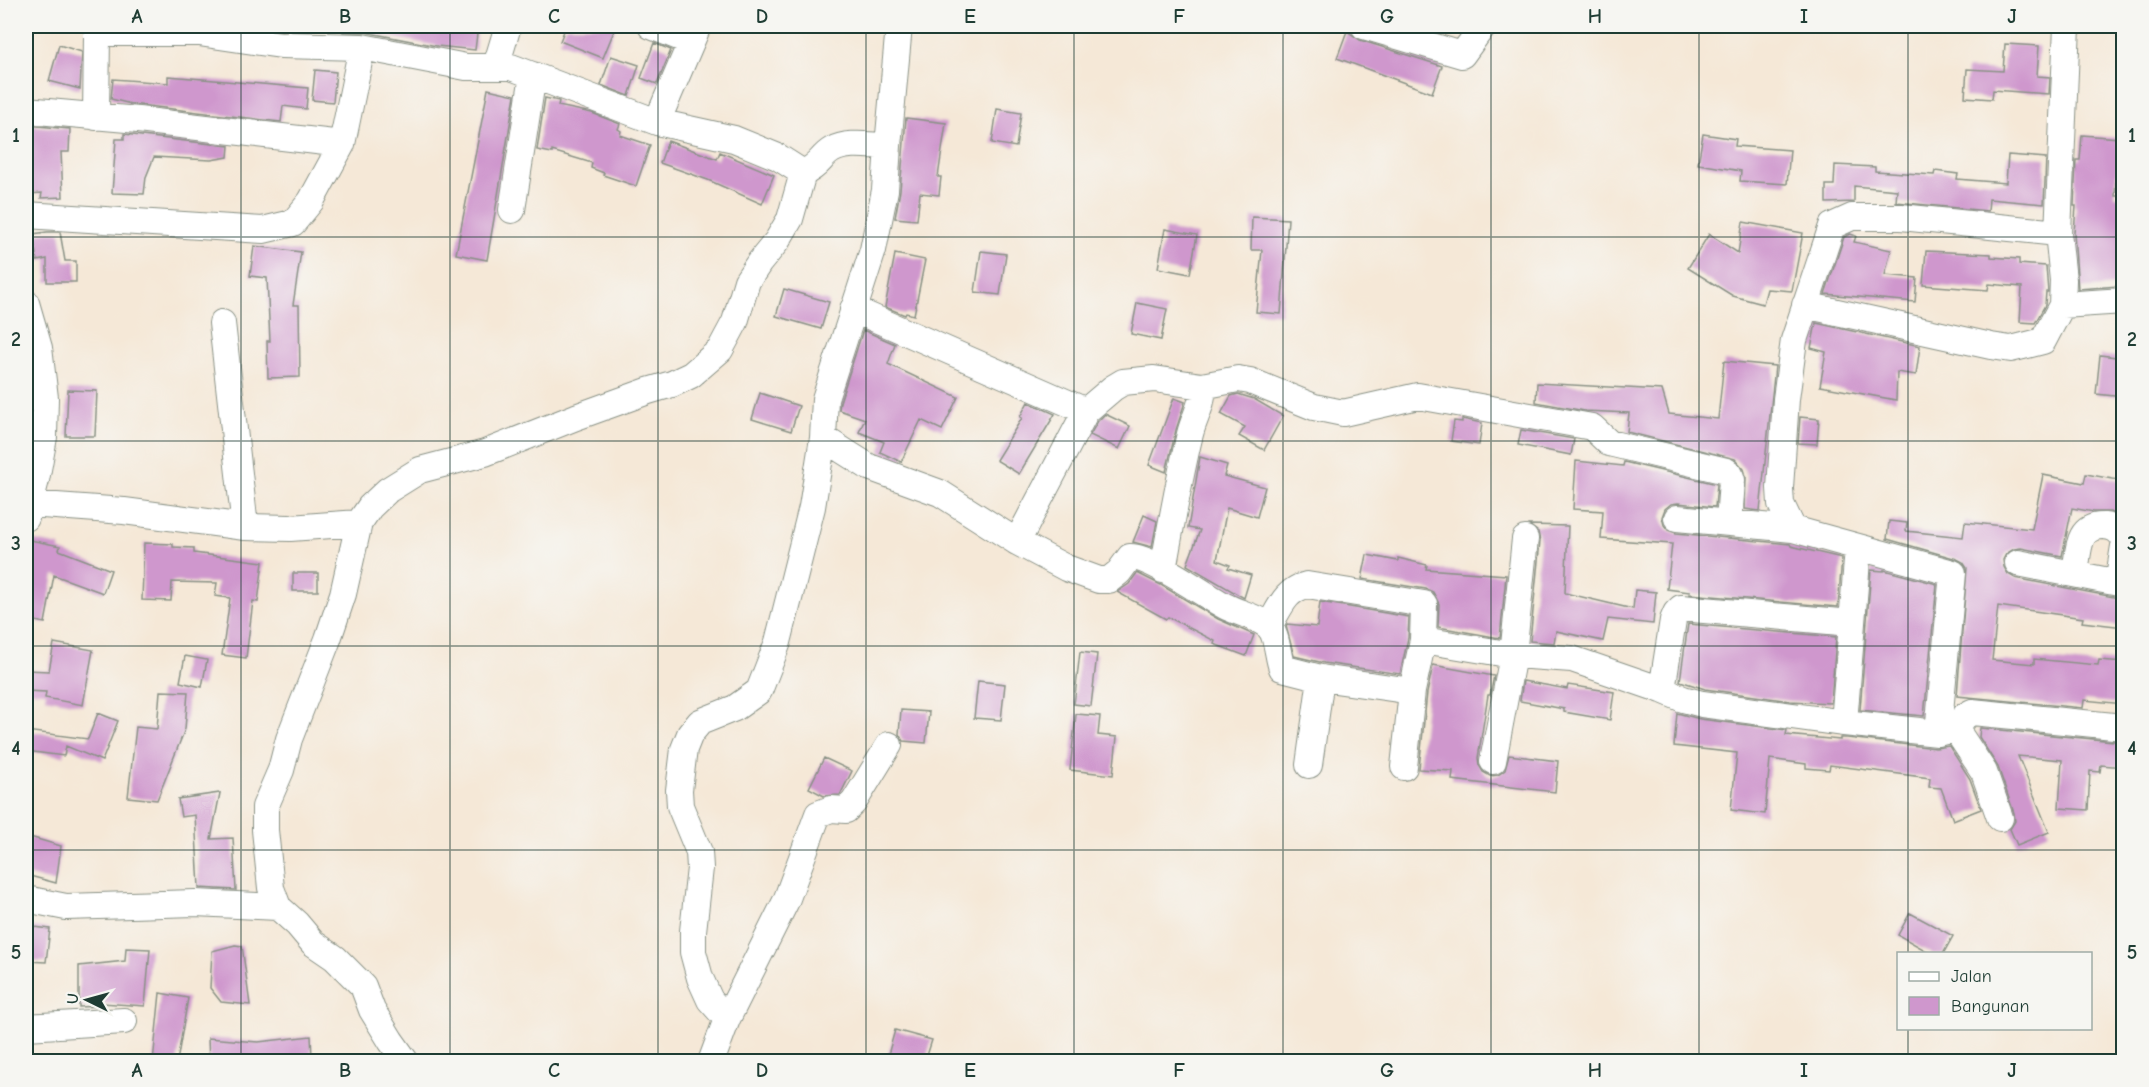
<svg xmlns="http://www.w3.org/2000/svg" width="2149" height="1087" viewBox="0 0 2149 1087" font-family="'Comic Neue',sans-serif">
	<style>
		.building { fill: #cf97cd }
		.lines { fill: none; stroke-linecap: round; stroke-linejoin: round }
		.street-casing { stroke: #8a9286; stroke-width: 28 }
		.street { stroke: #fff; stroke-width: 26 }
		.grid { fill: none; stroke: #1f3d34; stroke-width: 1.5; stroke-opacity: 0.55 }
		.neatline { fill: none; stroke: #1f3d34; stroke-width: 2 }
		.grid-label { font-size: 20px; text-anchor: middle; font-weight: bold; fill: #1f3d34 }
	</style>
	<rect width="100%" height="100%" fill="#f6f6f2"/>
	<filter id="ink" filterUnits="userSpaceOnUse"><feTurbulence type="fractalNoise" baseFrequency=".0167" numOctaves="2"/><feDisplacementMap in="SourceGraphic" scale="12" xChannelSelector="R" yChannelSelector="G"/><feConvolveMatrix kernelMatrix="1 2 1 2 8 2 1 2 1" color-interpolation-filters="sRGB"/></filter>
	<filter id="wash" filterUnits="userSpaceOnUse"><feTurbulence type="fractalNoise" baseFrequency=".008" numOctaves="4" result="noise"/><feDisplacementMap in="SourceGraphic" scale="24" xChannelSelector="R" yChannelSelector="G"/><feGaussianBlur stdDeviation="1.35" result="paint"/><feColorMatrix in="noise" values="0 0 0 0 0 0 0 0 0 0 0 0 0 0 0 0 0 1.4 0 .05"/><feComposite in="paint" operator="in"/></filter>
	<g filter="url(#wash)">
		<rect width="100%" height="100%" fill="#f5e8d7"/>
		<g id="blocks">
			<path class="building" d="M343,26H478L475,50L437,46L365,32H343Z
				M566,26H616L603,58L560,41Z
				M1347,31L1360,40L1442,66L1432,93L1337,58Z
				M654,43L671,50L657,84L641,78Z
				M2005,44L2039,46L2037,76L2050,77L2049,94L1993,90L1992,99L1965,97L1967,69L2003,71Z
				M59,45L82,52L80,89L49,81Z
				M611,56L639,65L629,96L601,85Z
				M315,70L336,72L333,102L312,100Z
				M168,76L308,88L306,109L283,106L281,122L131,104L111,99L113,79L168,83Z
				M488,89L515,95L487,260L456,254Z
				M545,98L559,101L558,106L592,113L620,124L618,129L621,131L620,135L650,145L636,186L603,175L604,173L591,168L592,163L552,151V153L537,150Z
				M997,109L1021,113L1016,147L992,143Z
				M906,118L946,123L938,177H941L939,195L920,193L917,220L895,218L900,191Z
				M26,125L70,129L69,152H61L63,197L41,198L42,193L28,194V185H26Z
				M124,134L229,146L228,157L211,160L154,157L146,177L144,194L112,193L116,139H124Z
				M1703,134L1736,139L1735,146L1790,150L1787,184L1740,181L1741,171L1698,164Z
				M2082,135L2119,138L2115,196H2124L2119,286L2078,289L2074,233L2076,206H2074L2076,160H2080Z
				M668,141L717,159L720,152L774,175L762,204L708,180L660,163Z
				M2008,155L2046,158L2044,204L1989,199L1988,211L1896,202L1897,190L1854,186V202L1826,203V185H1834L1835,165L1875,167V171L1934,175L1935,171L1958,174L1957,179L2006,183Z
				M1252,217L1288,219L1281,314L1256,312L1262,250H1251Z
				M1743,222L1803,233L1792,291L1767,289L1763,304L1733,296L1688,268L1709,234L1738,253Z
				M1165,229L1197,235L1190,274L1158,268Z
				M47,232H60L65,261H76V282H47V259L37,261L33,234Z
				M1850,234L1856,236L1854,242L1891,250L1885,275L1917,278L1915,302L1825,294L1844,237Z
				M254,246L301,252L293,305H299L300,377L268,378L267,341H270L267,278L250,276Z
				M981,251L1006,254L1000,295L975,292Z
				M1926,251L1991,254V257L2019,259V264L2046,266L2048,292H2046L2045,305L2035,323L2020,322L2022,287L1989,284L1988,290L1923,285Z
				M895,254L925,260L914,315L906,313L905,315L885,307Z
				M784,289L829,302L821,329L776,316Z
				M1137,303L1167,309L1161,340L1131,334Z
				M1816,323L1920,346L1916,375L1897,372L1896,400L1820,386L1826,352L1811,348Z
				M863,330L895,344L888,364L958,397L942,430L921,420L901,462L880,452L884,442L859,432L865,419L839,410L840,402Z
				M2100,355L2124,358V397L2096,394Z
				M1724,361L1775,366L1760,511L1745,509L1746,476L1744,469L1735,459L1627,432L1629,413L1585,411L1536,402L1537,383L1662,390L1669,414L1718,419Z
				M68,390L97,391L95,436H66Z
				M760,393L799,406L791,431L752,419Z
				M1238,394L1254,399L1283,416L1264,450L1239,436L1245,427L1221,414L1231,396Z
				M1174,398L1185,402L1176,430L1166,472L1149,465Z
				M1028,402L1055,414L1019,474L996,460L1022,418L1020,417Z
				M1105,414L1130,426L1119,449L1090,435L1098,421Z
				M1800,417L1819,419L1817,444L1798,443Z
				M1462,419L1482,423L1479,445L1451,441L1454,421L1462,422Z
				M1521,430L1574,439L1571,455L1518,445Z
				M1200,457L1227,465L1224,476L1265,487L1257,517L1227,508L1217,560L1230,565L1228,568L1251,575L1244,598L1187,565L1200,530L1188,528Z
				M1576,461L1623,466L1624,462L1717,484L1715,507L1678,503L1671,504L1665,509L1662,517L1664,525L1668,530L1676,533L1790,544L1791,546L1842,558L1838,607L1689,594L1690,592L1667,589L1672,544L1601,539L1603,511L1573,509Z
				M2086,474L2124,481V517L2110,512H2094L2072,508L2062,556L2021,548L2014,549L2006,554L2003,560L2004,567L2008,574L2015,578L2124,599V627L2082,622L2083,618L1998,606L1992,660L2034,664V659L2098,665L2099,660L2124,662V704L2084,700L2083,708L1957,696L1967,568L1963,562L1957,559L1887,539L1889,521L1907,523L1906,531L1963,537L1965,522L2032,529L2043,475L2084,483Z
				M1144,515L1157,521L1152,547L1133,542Z
				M1529,525L1568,526L1565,593L1633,609L1635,590L1656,592L1653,624L1608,619L1603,641L1556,631L1554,643L1530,641L1540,541L1538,532Z
				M30,540L60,546L59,550L111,570L103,593L54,575L45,623L26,619V562Z
				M144,543L173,544V547L194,548V553L263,562L258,602L253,601L246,658L222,655L230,598L215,596L217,583L172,582L171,601L142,600Z
				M1367,555L1398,561V558L1427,565L1426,569L1506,575L1500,638L1438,627L1439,604L1433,592L1426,589L1362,579Z
				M1871,570L1884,571V570L1937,584L1924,716L1860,710Z
				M293,573H318V591H293Z
				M1137,573L1161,585L1218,619L1254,635L1246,656L1214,644L1215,641L1168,617L1166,619L1117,592L1129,584Z
				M1320,602L1409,617L1408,638L1400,674L1324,663L1294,656L1286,626L1287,624L1317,627Z
				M1688,624L1836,637L1831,703L1790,701L1705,689L1680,681Z
				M54,643L93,650L83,705L45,698L46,692L26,691V670L49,671Z
				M1080,652L1097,654L1091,706L1074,704Z
				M185,656L207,660L202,687L180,682Z
				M1433,665L1494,676L1490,695H1488L1478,758L1479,765L1483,772L1490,776L1498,775L1505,770L1509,755L1558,761L1555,792L1452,780L1453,771L1419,769L1427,693Z
				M978,681L1005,684L1001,720L974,718Z
				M1523,681L1567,689L1568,685L1614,692L1610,720L1564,712V709L1520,701Z
				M160,691L188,692L185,729L157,800L128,797L136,727L157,729Z
				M901,710L929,712L926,743L903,741L899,734Z
				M98,713L118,721L102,761L66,746L64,756L26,751V731L88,739Z
				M1677,713L1700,719L1787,730L1786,735L1840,740V738H1847L1936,748L1949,746L1970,779L1981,809L1953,820L1941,788L1929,787L1930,778L1830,765L1829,770L1806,768V764L1770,759L1765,814L1731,810L1737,753L1674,746Z
				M1076,714L1100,716L1098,735L1117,737L1113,775L1070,770Z
				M1980,728L2124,742V767L2101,765L2100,772L2090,771L2088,810L2059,808L2062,760L2018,756L2049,832L2017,845L2010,829L2015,821L2014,813L1998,767L1979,737Z
				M824,758L852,771L840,795L824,796L809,788Z
				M220,793L211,839L233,838L236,890L199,888L195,815L181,817L178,799Z
				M30,837L61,846L56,883L26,875V853Z
				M1910,913L1953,936L1943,954H1932L1898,935Z
				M26,926L50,929L46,962L26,961Z
				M235,945L242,946L250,1005L221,1002L210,988L212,951Z
				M126,948L150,949L145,1006L102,1003V1006L79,1007V966L125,961Z
				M160,993L188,998L177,1062H153Z
				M895,1030L932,1040L925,1062H886Z
				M311,1036L312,1058L299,1062H209L208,1038L258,1042Z"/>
		</g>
	</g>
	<g filter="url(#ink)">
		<use href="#blocks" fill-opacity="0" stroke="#8a9286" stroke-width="1.5"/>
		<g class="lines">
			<g class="street-casing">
				<path id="street" d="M97,26V33H199L281,45L362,47L466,67H511L657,122
					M651,26L691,42
					M698,26L657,122L734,139L778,157L803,173
					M1364,26L1462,55L1483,26
					M2067,26L2058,233L2063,280L2062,305L2124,301
					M496,66L508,26
					M26,110L138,120L342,144
					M96,117L97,33
					M803,173C820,166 820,157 832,150C848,141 871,146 888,146L899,26
					M512,210L533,75
					M26,215L263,230L293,223L311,201L342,144L362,47
					M26,303L39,348L45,398L44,437L36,480L26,518
					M1805,305L1991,346L2011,349L2043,341L2062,305
					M853,309L1086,411
					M222,323L245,527
					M823,438L869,467L940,493L1017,542L1066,568L1099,580H1109L1119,572L1130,557C1151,556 1204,595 1225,606C1238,613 1255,616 1267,625C1278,633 1277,656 1282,668L1321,678L1412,691L1423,640L1513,655L1572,659L1662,690L1683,699L1702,704L1844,723
					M29,504L124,511L245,527L290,528L359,523
					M1677,518L1793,529
					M1017,542L1086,411L1113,388L1123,382L1154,379L1202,386L1238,379L1250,381L1314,407L1343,413L1418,396L1592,427L1609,443L1726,471L1730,474L1732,480L1729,522
					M1858,548L1844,723L1938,733L1955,728L1965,716L1972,712L2124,727
					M2018,563L2124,584
					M1163,570C1171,525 1179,479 1190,434C1194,417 1204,404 1202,386
					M2075,573C2079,552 2076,525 2104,526C2114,527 2119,530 2124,539
					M2118,583L2124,546
					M1269,626C1280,608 1285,590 1307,585L1424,604L1423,640
					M1662,690L1673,620L1676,613L1681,608L1852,623
					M1955,728L1984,772L2000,818
					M1938,733L1953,573L1793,529L1781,504L1780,488L1786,399L1794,340L1832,226L1852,217H1901L2058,233
					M1493,761L1513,655L1525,539
					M1309,765L1321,678
					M1404,767L1412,691
					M26,899L66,907L195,903L278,907
					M727,1019L786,901L818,814L831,809L846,810L854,802L889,745
					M26,1027L124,1021
					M406,1062L391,1041L372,1010L363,986L335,958L313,943L297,924L278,907L271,888L265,830V807L281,770L289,739L328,639L343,594L359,523L370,507L388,490L420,470L485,453L576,417L648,391L672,384L691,375L720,350L735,322L747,281L759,263L777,241L790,219L803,173
					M711,1062L727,1019L710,1000L700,978L693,952V931L700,868L699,852L680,806L679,790L684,749L690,734L700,722L735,708L759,691L778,642L812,507L823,438L825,399L873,250L885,190L888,146"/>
			</g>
			<use href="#street" class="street"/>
		</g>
	</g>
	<path class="grid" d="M241,26V1062M450,26V1062M658,26V1062M866,26V1062M1074,26V1062M1283,26V1062M1491,26V1062M1699,26V1062M1908,26V954M26,237H2124M26,441H2124M26,646H2124M26,850H2124M1908,1028V1062"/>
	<rect width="2149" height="1087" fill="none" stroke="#f6f6f2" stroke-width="66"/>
	<rect x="1897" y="952" width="195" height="78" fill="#f6f6f2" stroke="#a0aca6" stroke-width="1.5"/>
	<rect x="1909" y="972" width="30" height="9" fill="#ffffff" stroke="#a0aca6" stroke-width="1.5"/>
	<text x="1951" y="982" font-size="18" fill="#1f3d34">Jalan</text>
	<rect x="1909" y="997" width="30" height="18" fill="#cf97cd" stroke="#a0aca6" stroke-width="1.5"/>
	<text x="1951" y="1012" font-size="18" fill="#1f3d34">Bangunan</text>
	<g transform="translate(87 1000) rotate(275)" stroke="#f6f6f2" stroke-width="4.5" paint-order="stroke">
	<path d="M0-4.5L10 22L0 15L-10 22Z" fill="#1f3d34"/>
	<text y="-9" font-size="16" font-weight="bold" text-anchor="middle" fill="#1f3d34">U</text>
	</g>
	<rect x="33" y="33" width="2083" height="1021" class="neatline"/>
	<g class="grid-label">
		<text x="137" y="23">A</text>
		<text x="345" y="23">B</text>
		<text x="554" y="23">C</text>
		<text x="762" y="23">D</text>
		<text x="970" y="23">E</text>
		<text x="1179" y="23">F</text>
		<text x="1387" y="23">G</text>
		<text x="1595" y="23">H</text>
		<text x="1804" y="23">I</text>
		<text x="2012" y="23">J</text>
		<text x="16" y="142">1</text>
		<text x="2132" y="142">1</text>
		<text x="16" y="346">2</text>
		<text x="2132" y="346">2</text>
		<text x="16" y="550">3</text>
		<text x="2132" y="550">3</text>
		<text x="16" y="755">4</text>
		<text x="2132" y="755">4</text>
		<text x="16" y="959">5</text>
		<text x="2132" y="959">5</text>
		<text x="137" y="1077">A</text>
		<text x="345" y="1077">B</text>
		<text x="554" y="1077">C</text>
		<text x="762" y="1077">D</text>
		<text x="970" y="1077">E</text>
		<text x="1179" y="1077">F</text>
		<text x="1387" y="1077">G</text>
		<text x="1595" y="1077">H</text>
		<text x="1804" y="1077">I</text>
		<text x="2012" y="1077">J</text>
	</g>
</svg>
